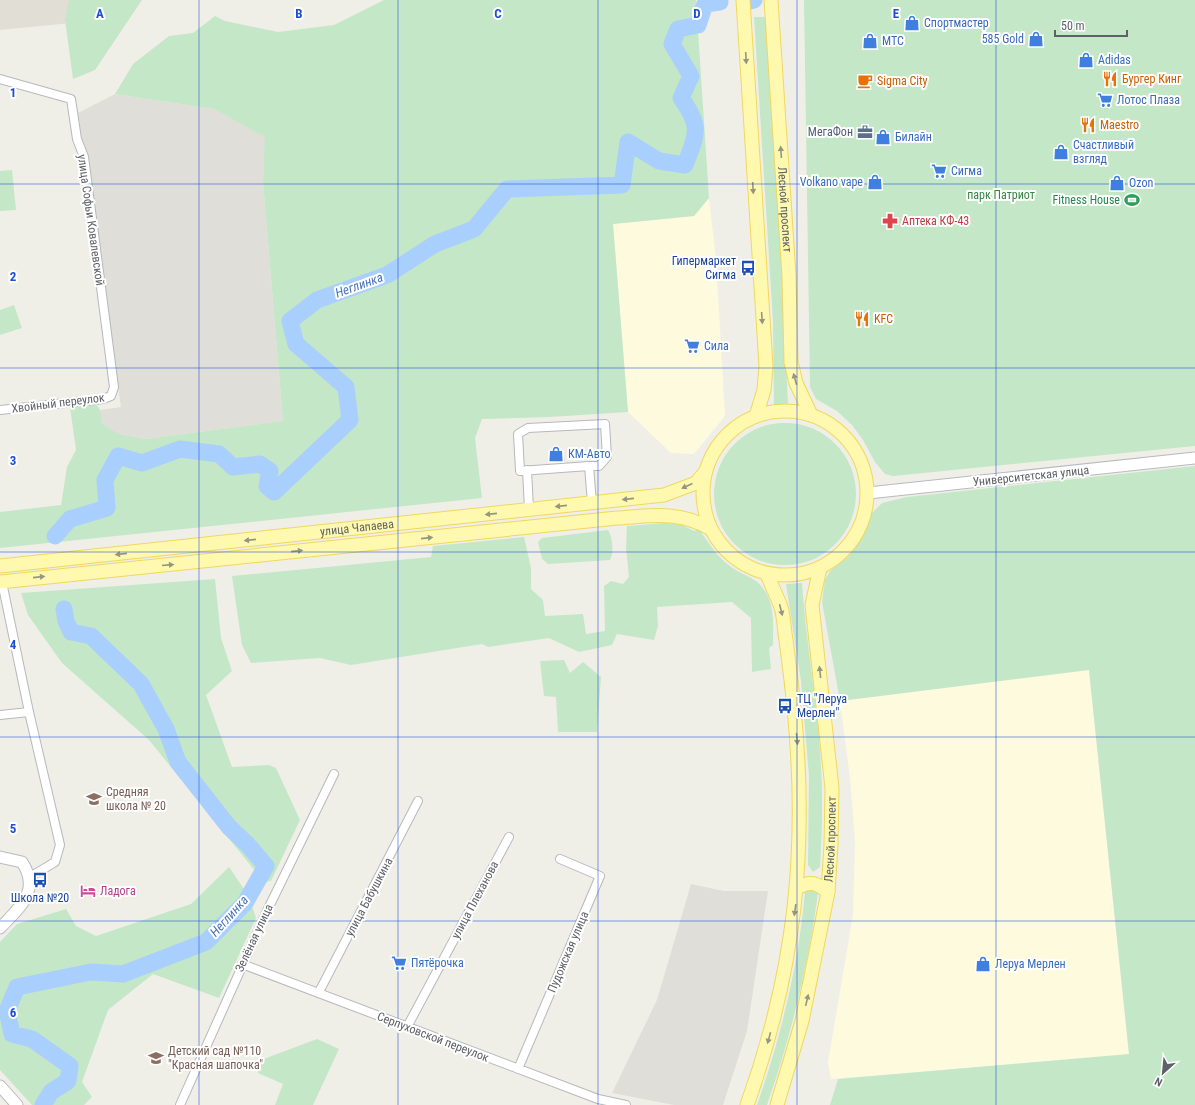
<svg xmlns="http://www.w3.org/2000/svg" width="1195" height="1105" viewBox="0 0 1195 1105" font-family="'Roboto Condensed',sans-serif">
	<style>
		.commercial { fill: #fdfade }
		.industrial { fill: #dfded9 }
		.education { fill: #e0ded5 }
		.green { fill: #c4e7c7 }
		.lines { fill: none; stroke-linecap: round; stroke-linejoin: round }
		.river { stroke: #a9cffe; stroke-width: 17 }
		.street-casing { stroke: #b7b8bd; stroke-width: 10 }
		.secondary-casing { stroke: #b8bac0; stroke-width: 13 }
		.primary-casing { stroke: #f0d760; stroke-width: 15 }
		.street { stroke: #fff; stroke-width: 8 }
		.secondary { stroke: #fff; stroke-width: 11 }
		.primary { stroke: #fef9ae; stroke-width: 13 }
		.oneway { fill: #969680 }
		.grid { fill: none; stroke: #1d4ed8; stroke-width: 1; stroke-opacity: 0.55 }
		.labels { text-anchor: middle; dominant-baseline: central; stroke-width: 4; stroke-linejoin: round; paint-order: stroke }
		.shop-label { font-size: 12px; fill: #366cbe; stroke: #fff; text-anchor: start }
		.food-label { font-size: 12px; fill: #c56008; stroke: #fff; text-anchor: start }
		.service-label { font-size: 12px; fill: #4e5e75; stroke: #fff; text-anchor: end }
		.park-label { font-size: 12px; fill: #368542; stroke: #fff }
		.leisure-label { font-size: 12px; fill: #27864d; stroke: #fff; text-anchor: end }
		.street-label { font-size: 12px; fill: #5e6167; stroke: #fff }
		.health-label { font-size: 12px; fill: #be3a42; stroke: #fff; text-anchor: start }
		.transit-label { font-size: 12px; fill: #164399; stroke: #fff; text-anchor: end }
		.education-label { font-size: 12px; fill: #785e54; stroke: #fff; text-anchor: start }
		.hotel-label { font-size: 12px; fill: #b23c85; stroke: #fff; text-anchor: start }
		.water-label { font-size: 13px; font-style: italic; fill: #4773ba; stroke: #fff }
		.grid-label { font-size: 13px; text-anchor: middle; font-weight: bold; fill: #1d4ed8; stroke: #fff; stroke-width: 4; stroke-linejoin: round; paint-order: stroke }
	</style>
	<rect width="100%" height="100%" fill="#f0efe7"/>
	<path class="commercial" d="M709,198L716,259L725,416L694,454L671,453L628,412L613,224L694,216Z
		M1089,670L1129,1055L831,1079L828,1062L853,915L855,842L850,778L840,701Z"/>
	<path class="industrial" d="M115,94L214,109L266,137L263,182L283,421L145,439L119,434L101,424L100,410L121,407L78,113Z
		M691,884L724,891H768L747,1031L723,1105H674L612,1093L657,1000Z"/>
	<path class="education" d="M0,0H87L91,21L0,30Z"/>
	<path class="green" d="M69,0H142L95,70L73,79L65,20Z
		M384,0H696L709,198L694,216L613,224L628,412L550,417L482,419L475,438L482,498L0,548V512L61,505L67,467L76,450L70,407L96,404L100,410L102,424L119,434L145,439L283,421L263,182L265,137L214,109L115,94L133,64L169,36L193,33L215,16L225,21L278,32L334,25Z
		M804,0H1195V446L893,476L885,474L875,462L863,440L852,425L837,411L816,399L810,387Z
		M754,17H768L780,217L788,406L774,407L773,321Z
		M12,170L16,210L0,211V171Z
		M14,305L22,328L0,335V310Z
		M714 494a71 71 0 1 1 142 0a71 71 0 1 1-142 0Z
		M1195,466V1105H830L838,1079L1129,1054L1089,670L840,701L822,602L825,580L830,571L848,557L864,534L870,515L882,503L907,497Z
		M666,523L682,525L694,531L699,529C708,542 718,558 731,567C739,573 750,576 757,582C776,598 773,623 773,645L769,648L771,669L752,672L751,618L732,602L657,607L658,626L654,640L617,634L612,645L579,652L549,638L488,647L482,644L351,665L320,658L251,663L242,645L232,576L431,557L433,546L524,537L531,568V589L543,600L545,616L583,614L586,634L605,631L604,586L611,581L623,584L629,577L626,548L627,526Z
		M608,530C613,538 614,552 610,560L548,564L542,559L538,542L542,538Z
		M215,579L221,638L232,671L206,695L232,767L269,765L276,768L300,820L271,881L264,882L149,740L62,663L28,615L21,593Z
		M802,583C806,644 818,705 821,767C823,800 822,834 820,867L813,872L808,865L809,776L801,681L786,584Z
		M564,660L570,673L583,662L601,677L597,732H558L556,697L544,696L540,661Z
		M229,867L248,895L256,918L219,998L153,974L108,1010L82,1082L92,1097L84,1105H32L0,1070V942L17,924L66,909L76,926L96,936L191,904Z
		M808,888L816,889L818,893C808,966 791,1036 767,1105H757C781,1036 799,964 805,891Z
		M317,1039L339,1049L313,1105H275L283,1084L258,1073L261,1060Z"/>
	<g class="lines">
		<path class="river" d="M750,1L754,0
			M55,536L70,519L107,508L105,480L118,456L142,463L180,449L219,454L233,467L260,464L270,471L267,486L274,492L350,420L346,387L296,344L290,321L317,300L387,275L435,244L474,229L507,189L622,185L628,142L659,161L685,165C697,134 702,127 681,98L691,76L672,44L678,29L698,25L705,4L720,2
			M43,1105L51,1092L68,1081L70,1066L32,1039L12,1034L7,1011L17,987L91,972L123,974L206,942L245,903L266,866L248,845L229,827L178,762L166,729L141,684L91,636L71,632L66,621L64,609"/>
		<g class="street-casing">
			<path id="street" d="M0,79L71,99L77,139L84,157L114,387L111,396L103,399L0,410
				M589,466H599L607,457L605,424L528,428L518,434L520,471L589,466L592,503
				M527,470L529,509
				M2,582L29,712L60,845L55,862L30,877
				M0,715L29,712
				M242,964L598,1099L626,1105
				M319,992L418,801
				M407,1027L509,837
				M518,1069L600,876L560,859
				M180,1105L266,913L334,774"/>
		</g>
		<g class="secondary-casing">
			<path id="secondary" d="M868,493L1195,458
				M0,857L22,862C41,891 20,907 0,928
				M0,1086L17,1105"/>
		</g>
		<g class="primary-casing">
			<g id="primary">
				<path d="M743,0L766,366L764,390L756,416"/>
				<path id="s1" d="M771,0L789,276L791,362L796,383L811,415"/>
				<circle cx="785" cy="493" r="82"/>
				<path id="s2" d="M0,566L664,495L696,483L706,471"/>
				<path d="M0,582L617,518C651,516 679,510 711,529"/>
				<path d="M797,888C810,880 817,883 828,892"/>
				<path d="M747,1105C795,971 808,850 794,709C792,686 789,663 786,640C784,629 784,617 781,607C777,596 771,585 767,574"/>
				<path id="s3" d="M777,1105L802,1021L828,892L831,845L832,788L812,605L820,568"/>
			</g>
		</g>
		<use href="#street" class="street"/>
		<use href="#secondary" class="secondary"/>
		<use href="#primary" class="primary"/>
	</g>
	<defs><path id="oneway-solid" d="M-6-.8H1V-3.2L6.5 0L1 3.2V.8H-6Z"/></defs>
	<g class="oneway">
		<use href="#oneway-solid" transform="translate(746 58) rotate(87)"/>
		<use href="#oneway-solid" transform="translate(781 152) rotate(-94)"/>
		<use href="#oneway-solid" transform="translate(753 188) rotate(87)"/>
		<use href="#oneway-solid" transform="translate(762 318) rotate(86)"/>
		<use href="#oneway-solid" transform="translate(795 379) rotate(-105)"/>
		<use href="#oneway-solid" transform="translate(687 486) rotate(155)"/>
		<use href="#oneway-solid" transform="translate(628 499) rotate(174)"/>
		<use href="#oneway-solid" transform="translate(561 506) rotate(174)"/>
		<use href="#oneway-solid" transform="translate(491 514) rotate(174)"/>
		<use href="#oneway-solid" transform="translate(427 538) rotate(-6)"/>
		<use href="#oneway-solid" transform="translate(250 540) rotate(174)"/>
		<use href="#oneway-solid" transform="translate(297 551) rotate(-6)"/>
		<use href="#oneway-solid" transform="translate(121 554) rotate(174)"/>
		<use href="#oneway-solid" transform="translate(168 565) rotate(-5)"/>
		<use href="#oneway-solid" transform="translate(39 577) rotate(-6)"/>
		<use href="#oneway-solid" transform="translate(781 610) rotate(76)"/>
		<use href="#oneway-solid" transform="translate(820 672) rotate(-96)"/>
		<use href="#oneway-solid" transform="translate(797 739) rotate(85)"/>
		<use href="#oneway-solid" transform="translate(795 910) rotate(98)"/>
		<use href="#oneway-solid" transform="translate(807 1000) rotate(-77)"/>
		<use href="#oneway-solid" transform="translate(769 1038) rotate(105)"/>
	</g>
	<path class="grid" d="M199,0V1105M398,0V1105M598,0V1105M797,0V1105M996,0V1105M0,184H1195M0,368H1195M0,552H1195M0,737H1195M0,921H1195"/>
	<defs>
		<g id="shop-bare" transform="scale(1.2)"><path d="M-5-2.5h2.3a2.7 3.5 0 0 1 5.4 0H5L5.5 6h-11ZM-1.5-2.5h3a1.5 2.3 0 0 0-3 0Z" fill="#3f7fe0" stroke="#fff" stroke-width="2.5" paint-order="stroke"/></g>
		<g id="restaurant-bare" transform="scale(1.2)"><path d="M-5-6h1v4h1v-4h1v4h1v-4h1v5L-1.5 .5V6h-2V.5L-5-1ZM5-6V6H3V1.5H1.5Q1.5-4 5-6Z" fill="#e8710a" stroke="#fff" stroke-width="2.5" paint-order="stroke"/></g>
		<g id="cafe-bare" transform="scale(1.2)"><path d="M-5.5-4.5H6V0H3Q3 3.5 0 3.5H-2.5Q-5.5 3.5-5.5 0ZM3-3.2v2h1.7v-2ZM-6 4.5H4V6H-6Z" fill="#e8710a" stroke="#fff" stroke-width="2.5" paint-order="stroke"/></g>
		<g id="supermarket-bare" transform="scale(1.2)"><path d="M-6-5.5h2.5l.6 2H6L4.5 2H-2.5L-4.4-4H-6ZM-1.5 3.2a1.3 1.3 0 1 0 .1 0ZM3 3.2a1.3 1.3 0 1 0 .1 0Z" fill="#3f7fe0" stroke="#fff" stroke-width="2.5" paint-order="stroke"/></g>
		<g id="office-bare" transform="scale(1.2)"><path d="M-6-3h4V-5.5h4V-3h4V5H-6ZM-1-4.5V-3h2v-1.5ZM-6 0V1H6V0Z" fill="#5c6f8a" stroke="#fff" stroke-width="2.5" paint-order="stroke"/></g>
		<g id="stadium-bare" transform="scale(1.2)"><path d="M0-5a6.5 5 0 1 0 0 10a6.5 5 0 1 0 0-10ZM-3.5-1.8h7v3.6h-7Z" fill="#2e9e5b" stroke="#fff" stroke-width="2.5" paint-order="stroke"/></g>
		<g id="pharmacy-bare" transform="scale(1.2)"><path d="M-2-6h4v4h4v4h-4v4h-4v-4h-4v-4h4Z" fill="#e0444e" stroke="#fff" stroke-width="2.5" paint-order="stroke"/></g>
		<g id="bus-bare" transform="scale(1.2)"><path d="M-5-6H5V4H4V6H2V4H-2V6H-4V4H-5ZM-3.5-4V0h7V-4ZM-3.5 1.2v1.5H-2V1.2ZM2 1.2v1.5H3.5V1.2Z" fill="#1a4fb4" stroke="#fff" stroke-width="2.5" paint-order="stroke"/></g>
		<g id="school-bare" transform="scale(1.2)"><path d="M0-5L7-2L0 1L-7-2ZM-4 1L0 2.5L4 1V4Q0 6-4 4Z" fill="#8d6e63" stroke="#fff" stroke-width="2.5" paint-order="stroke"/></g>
		<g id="hotel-bare" transform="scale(1.2)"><path d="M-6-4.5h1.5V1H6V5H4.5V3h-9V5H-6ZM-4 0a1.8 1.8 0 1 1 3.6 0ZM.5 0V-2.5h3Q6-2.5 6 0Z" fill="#d1479c" stroke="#fff" stroke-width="2.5" paint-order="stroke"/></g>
	</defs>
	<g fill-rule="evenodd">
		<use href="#shop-bare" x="912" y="23"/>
		<use href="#shop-bare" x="1036" y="39"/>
		<use href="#shop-bare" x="870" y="41"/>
		<use href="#shop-bare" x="1086" y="60"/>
		<use href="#restaurant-bare" x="1110" y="79"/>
		<use href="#cafe-bare" x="865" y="81"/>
		<use href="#supermarket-bare" x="1105" y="100"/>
		<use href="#restaurant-bare" x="1088" y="125"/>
		<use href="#office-bare" x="865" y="132"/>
		<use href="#shop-bare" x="883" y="137"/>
		<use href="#shop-bare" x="1061" y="152"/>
		<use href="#supermarket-bare" x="939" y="171"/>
		<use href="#shop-bare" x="875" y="182"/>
		<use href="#shop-bare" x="1117" y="183"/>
		<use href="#stadium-bare" x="1132" y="200"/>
		<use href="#pharmacy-bare" x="890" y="221"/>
		<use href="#bus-bare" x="748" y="268"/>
		<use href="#restaurant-bare" x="862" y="319"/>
		<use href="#supermarket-bare" x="692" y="346"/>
		<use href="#shop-bare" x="556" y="454"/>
		<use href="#bus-bare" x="785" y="706"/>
		<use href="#school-bare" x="94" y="799"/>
		<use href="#bus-bare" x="40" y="880"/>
		<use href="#hotel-bare" x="88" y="891"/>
		<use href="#supermarket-bare" x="399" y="963"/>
		<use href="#shop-bare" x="983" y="964"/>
		<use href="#school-bare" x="156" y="1058"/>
	</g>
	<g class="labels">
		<g class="shop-label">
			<text x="924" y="23">Спортмастер</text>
			<text x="1024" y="39" text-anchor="end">585 Gold</text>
			<text x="882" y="41">МТС</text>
			<text x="1098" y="60">Adidas</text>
			<text x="1117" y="100">Лотос Плаза</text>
			<text x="895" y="137">Билайн</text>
			<text x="1073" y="145">Счастливый<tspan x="1073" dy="14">взгляд</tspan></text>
			<text x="951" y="171">Сигма</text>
			<text x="863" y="182" text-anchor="end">Volkano vape</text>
			<text x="1129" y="183">Ozon</text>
			<text x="704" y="346">Сила</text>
			<text x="568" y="454">КМ-Авто</text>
			<text x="411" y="963">Пятёрочка</text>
			<text x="995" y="964">Леруа Мерлен</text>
		</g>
		<g class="food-label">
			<text x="1122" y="79">Бургер Кинг</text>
			<text x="877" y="81">Sigma City</text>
			<text x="1100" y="125">Maestro</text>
			<text x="874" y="319">KFC</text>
		</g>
		<g class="service-label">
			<text x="853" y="132">МегаФон</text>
		</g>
		<g class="park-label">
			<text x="1001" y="195">парк Патриот</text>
		</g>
		<g class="leisure-label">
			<text x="1120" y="200">Fitness House</text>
		</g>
		<g class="street-label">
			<text stroke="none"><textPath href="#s1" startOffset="210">Лесной проспект</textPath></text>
			<text transform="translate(91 220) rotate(82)">улица Софьи Ковалевской</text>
			<text transform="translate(58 403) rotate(-7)">Хвойный переулок</text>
			<text transform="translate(1031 476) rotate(-6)">Университетская улица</text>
			<text stroke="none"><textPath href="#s2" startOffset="359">улица Чапаева</textPath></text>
			<text stroke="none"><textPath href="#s3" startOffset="272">Лесной проспект</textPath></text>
			<text transform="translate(369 897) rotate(-62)">улица Бабушкина</text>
			<text transform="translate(475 900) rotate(-62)">улица Плеханова</text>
			<text transform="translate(254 938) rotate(-65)">Зелёная улица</text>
			<text transform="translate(568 952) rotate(-67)">Пудожская улица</text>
			<text transform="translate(433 1037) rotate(21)">Серпуховской переулок</text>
		</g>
		<g class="health-label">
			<text x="902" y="221">Аптека КФ-43</text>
		</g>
		<g class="transit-label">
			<text x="736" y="261">Гипермаркет<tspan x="736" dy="14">Сигма</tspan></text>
			<text x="797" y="699" text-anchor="start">ТЦ "Леруа<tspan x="797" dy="14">Мерлен"</tspan></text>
			<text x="40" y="898" text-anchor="middle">Школа №20</text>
		</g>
		<g class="education-label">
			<text x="106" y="792">Средняя<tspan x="106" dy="14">школа № 20</tspan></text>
			<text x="168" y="1051">Детский сад №110<tspan x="168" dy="14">"Красная шапочка"</tspan></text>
		</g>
		<g class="hotel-label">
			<text x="100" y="891">Ладога</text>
		</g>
		<g class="water-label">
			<text transform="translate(359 285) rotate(-20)">Неглинка</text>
			<text transform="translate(229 916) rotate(-48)">Неглинка</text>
		</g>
	</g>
	<g class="grid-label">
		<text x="100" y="18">A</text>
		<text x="299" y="18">B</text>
		<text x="498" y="18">C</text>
		<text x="697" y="18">D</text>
		<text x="896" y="18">E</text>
		<text x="13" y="97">1</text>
		<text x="13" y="281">2</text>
		<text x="13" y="465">3</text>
		<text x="13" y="649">4</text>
		<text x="13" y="833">5</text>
		<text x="13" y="1017">6</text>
	</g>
	<g transform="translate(1163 1073) rotate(207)" stroke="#ffffff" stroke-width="3" paint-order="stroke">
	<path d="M0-3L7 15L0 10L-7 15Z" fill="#5e6167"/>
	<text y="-6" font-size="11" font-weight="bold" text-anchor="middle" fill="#5e6167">N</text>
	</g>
	<path d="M1055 30v6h72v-6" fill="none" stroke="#5e6167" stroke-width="2"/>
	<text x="1061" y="30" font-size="12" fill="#5e6167" stroke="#ffffff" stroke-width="3" paint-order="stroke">50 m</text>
</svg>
